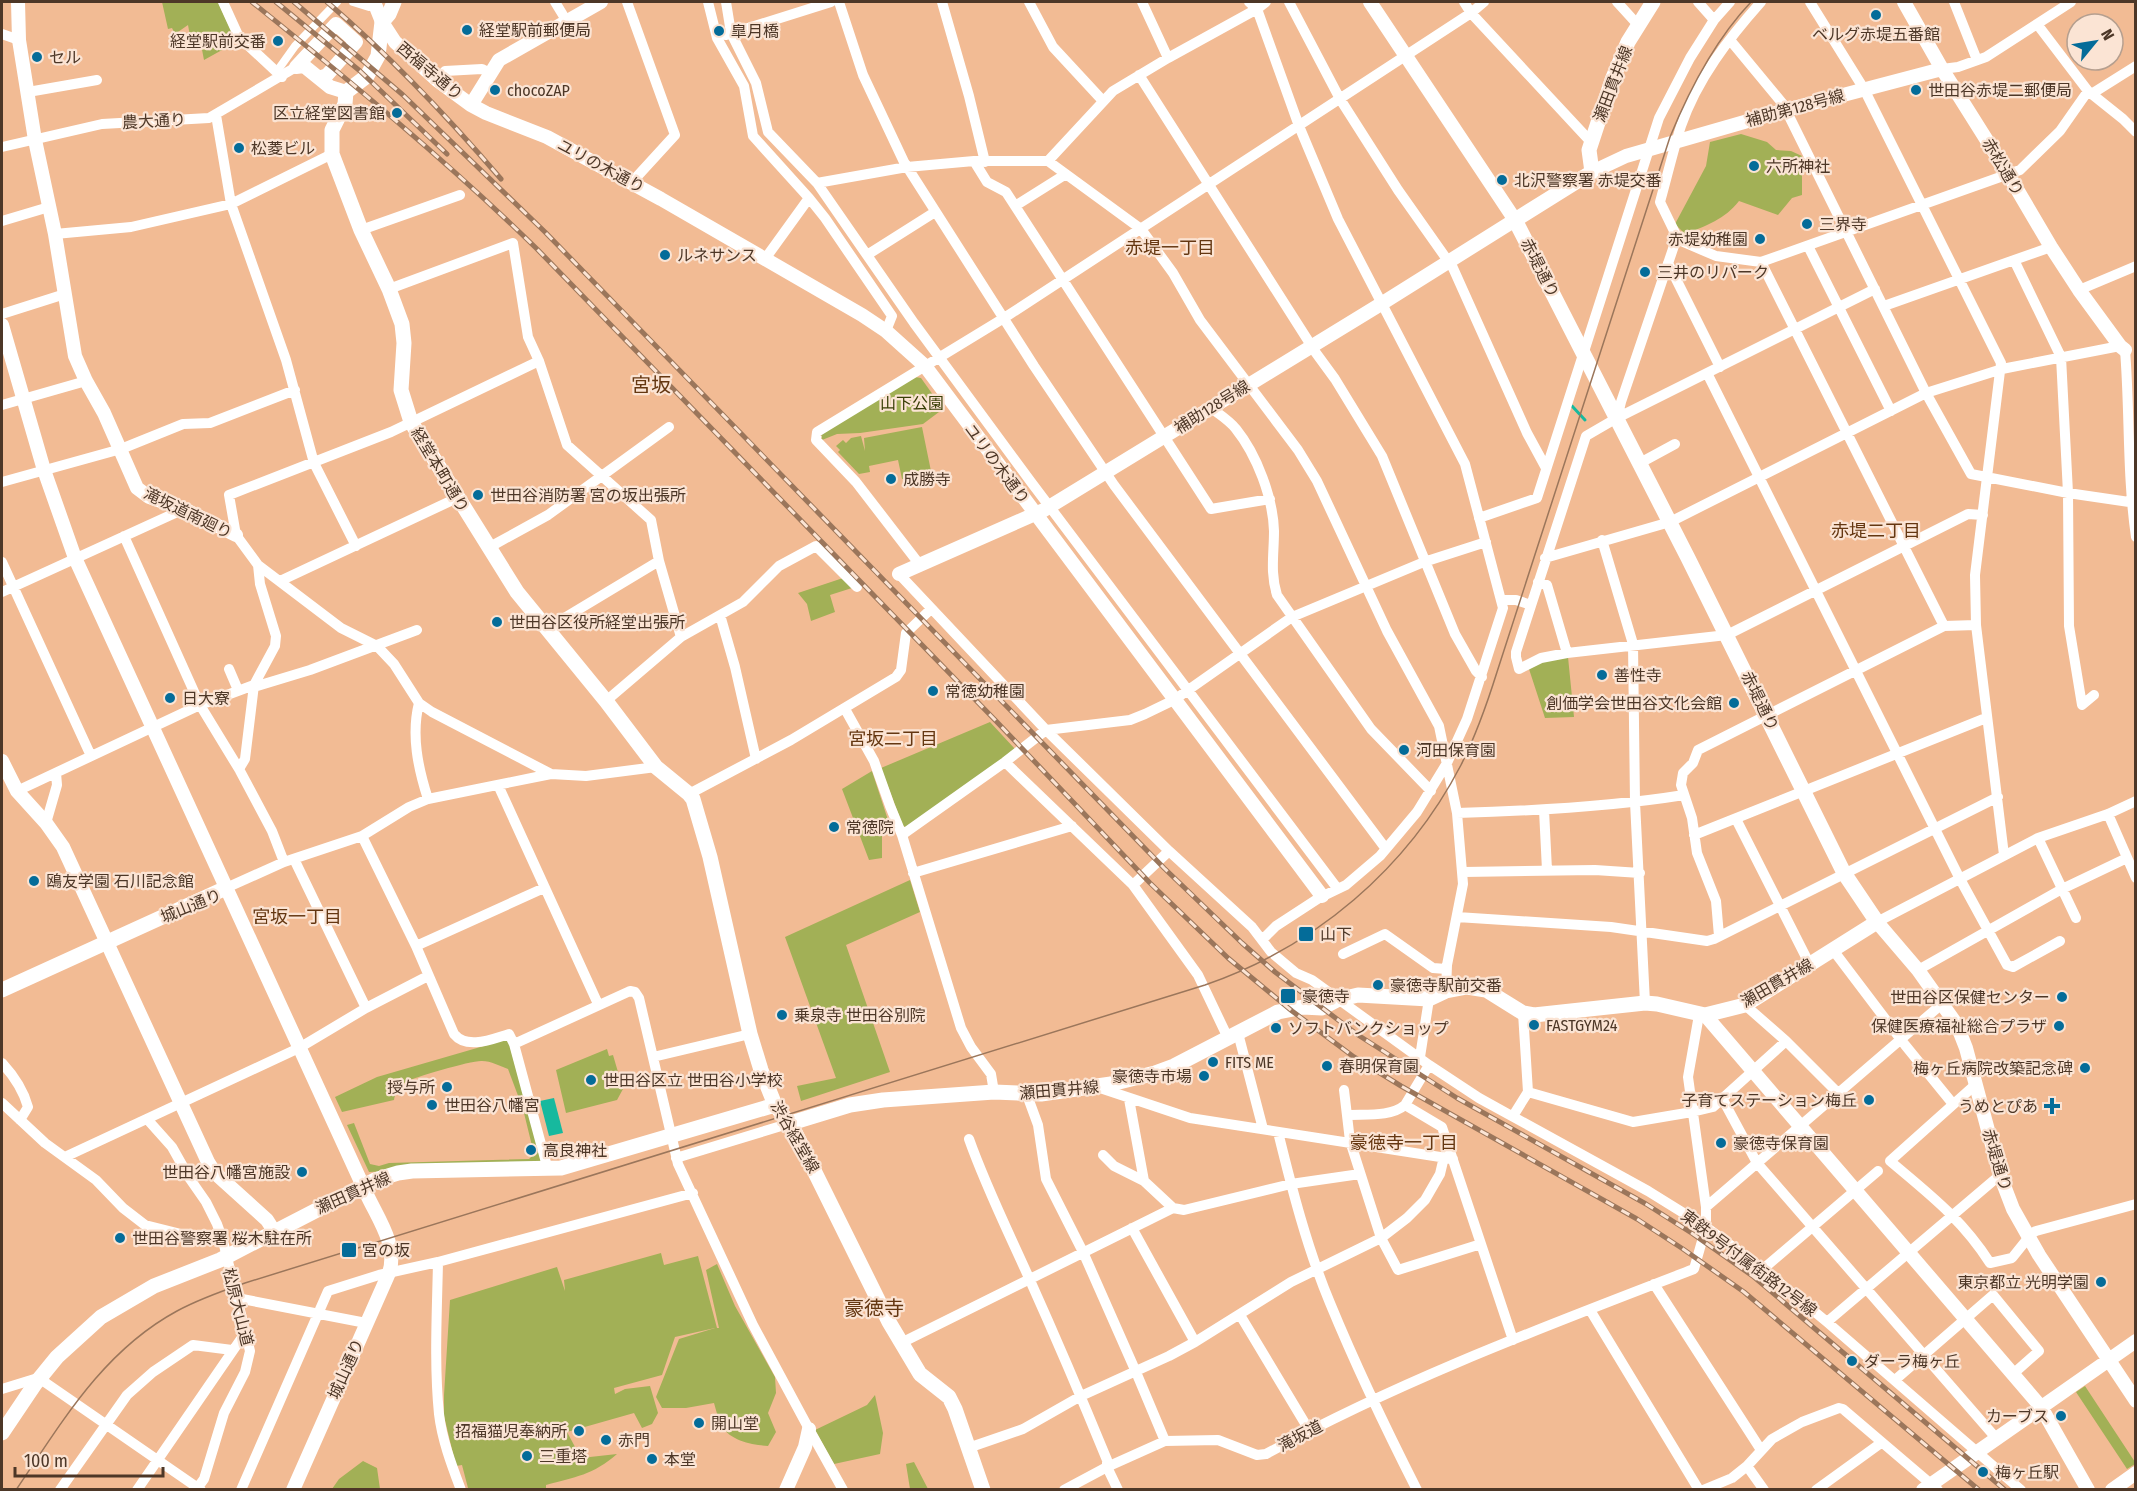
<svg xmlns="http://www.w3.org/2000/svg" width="2137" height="1491" viewBox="0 0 2137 1491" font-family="'Fira Sans Condensed','Noto Sans JP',sans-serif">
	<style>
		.green { fill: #a2b056 }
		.water { fill: #17b99e }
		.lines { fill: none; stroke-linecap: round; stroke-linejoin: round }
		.stream { stroke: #17b99e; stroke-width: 3 }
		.pedestrian { stroke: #fff; stroke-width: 8 }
		.minor { stroke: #fff; stroke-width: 10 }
		.tertiary { stroke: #fff; stroke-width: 14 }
		.secondary { stroke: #fff; stroke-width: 15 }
		.tram { stroke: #9b765b; stroke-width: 1.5 }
		.rail-casing { stroke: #9b765b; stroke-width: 5 }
		.rail { stroke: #fbe4d4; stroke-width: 3; stroke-dasharray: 9; stroke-linecap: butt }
		.poi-dot { fill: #046c99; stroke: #fbe4d4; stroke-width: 2 }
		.labels { text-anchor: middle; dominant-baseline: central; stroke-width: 4.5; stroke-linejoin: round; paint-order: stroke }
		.poi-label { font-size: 16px; fill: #4d3727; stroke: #fbe4d4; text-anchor: start }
		.street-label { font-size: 16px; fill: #4d3727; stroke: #fbe4d4 }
		.park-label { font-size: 16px; fill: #383e05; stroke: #fbe4d4 }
		.neighbourhood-label { font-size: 18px; fill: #653711; stroke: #fbe4d4 }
		.quarter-label { font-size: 20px; fill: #653711; stroke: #fbe4d4 }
	</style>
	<rect width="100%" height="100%" fill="#f2bb94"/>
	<path class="green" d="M162,2H218L232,33L217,40L222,50L204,60L199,34L190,36L188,25L175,34L172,28L168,29Z
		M1741,134L1767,142L1776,150L1791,151L1802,156V195L1792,198L1778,215L1739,201C1725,219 1706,226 1685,234L1675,224L1706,166L1710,142Z
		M915,377L921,378L943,409L923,424L860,433L837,434L822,440L821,432Z
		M922,427L933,481L908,486L906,479H902L898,460L869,466L870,472L859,474L838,452L840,450L836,446L843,440L846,443L851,438L861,436L865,451L864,438Z
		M843,578L852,588L830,595L835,612L811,621L807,604L798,593Z
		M1568,657L1574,717L1545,718L1529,669L1545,661Z
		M990,722L1015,749L908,828L903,826L881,768Z
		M872,771L888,820L882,825V858L869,860L842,789Z
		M910,880L920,912L846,945L890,1072L801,1101L797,1086L836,1078L785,937Z
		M508,1039L542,1164L369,1172L347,1125L354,1123L370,1164L379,1166L389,1163L529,1159L534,1154L523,1109L508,1069C500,1066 491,1061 482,1061C473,1060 414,1077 406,1082C399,1086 395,1092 394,1100L342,1112L335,1097L377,1077Z
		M607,1049L609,1056L613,1055L623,1089L617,1100L566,1113L556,1070Z
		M661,1253L664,1265L698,1256L717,1328H719L706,1270L717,1264L735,1306L775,1377L776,1393L768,1413L776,1432L768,1446C753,1445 730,1441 722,1426C718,1419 716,1410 714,1403L686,1408H662L656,1397L679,1339L715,1328L675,1337L662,1375L614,1388L615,1394L625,1389L650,1386L658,1413L652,1424L642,1428L634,1413L567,1432L581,1458L617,1454C593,1475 575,1477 546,1485V1489H465L468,1488L462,1465L456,1466L444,1416V1395L450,1300L557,1267L565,1291L564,1280Z
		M2085,1386L2135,1462V1464L2127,1469L2076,1392Z
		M875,1395L883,1433L880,1454L834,1464L815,1430L867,1405Z
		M363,1461L377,1468L380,1489H332L339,1479Z
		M914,1462L927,1487L928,1489H910L906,1464Z"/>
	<path class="water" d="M554,1098L563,1133L549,1136L540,1101Z"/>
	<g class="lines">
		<path class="stream" d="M1572,406L1585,420"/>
		<path class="pedestrian" d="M353,2L369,7
			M280,67L295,46L337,2"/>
		<path class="minor" d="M223,2L239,37L282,77
			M555,2L566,20
			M627,2L675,135L632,182
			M708,2L717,38L744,86L753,136L809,198L825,218L892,316L886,331
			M726,2L731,33L756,83L768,132L817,183L914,323L1031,482L1337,888
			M839,2L863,75L904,162L1034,366L1114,485L1386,849
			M942,2L969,96L985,162
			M1029,2L1053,47L1103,101
			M1142,2L1168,58
			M1249,2L1257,9L1299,126L1338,219L1465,464L1503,608L1467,719L1447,763L1417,812L1380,856L1346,885L1319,898L1276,926L1262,940
			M1289,2L1340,99L1398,190L1453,268L1527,433L1546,468
			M1464,2L1471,13L1591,142
			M1617,2L1638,25
			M1698,2L1714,20
			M1761,2C1729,38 1697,79 1681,126C1673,151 1667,177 1660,202L1677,237L1681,241L1716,256L1761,262L2020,170L2060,131L2088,91
			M1810,2L1864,89L2001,363L1975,575L1976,625L2004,855
			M1954,2L1977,60
			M2037,24L2088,91L2123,119L2136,132
			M2,34L19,40
			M726,35L831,2
			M1730,40L1783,104L1926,393L1971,474L2068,493L2136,503
			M1942,69L1958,67L1986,57L2071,2
			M1139,75L1316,353L1335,379L1382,456L1455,634L1476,671L1482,677
			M437,80L445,71L482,69L490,73
			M28,92L97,80
			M2093,93L2136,66
			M216,115L231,204L286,360L314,463L356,546
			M2,147L102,124L209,118L296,67
			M974,161L987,182L1006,192L1211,509L1270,499
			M1048,161L1113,91L1168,58L1257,9L1266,2
			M817,183L907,167L974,161H1048L1141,229L1173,273L1200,320L1298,450L1317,481L1387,631L1439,726L1457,813L1463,884L1447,965L1446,991
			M1015,206L1066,174
			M2,221L49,207
			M361,230L460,195
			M55,234L131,227L231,204L332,154
			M1808,246L1891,411
			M867,255L935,212
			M765,259L809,198
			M2014,260L2061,357L2068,493L2069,626L2082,705L2094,695
			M1761,262L1944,626
			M1668,263L1720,367
			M389,289L513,243L528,337L539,361L567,445L651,520L659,561L681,637
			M1875,289L1617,418L1586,436L1516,652V657L1519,669L1541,658L1567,653L1727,635L1968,514L1983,515
			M2079,290L2136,266
			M1884,306L2051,247
			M2,314L65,294
			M2125,350C2130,412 2127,475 2136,537
			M539,361L391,432L229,495L236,535L258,565L341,628L377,646L394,664L419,703L432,712L551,774L586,776L656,767
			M1707,373L1960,879L2007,965L2013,967L2060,941
			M2,405L86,381
			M1211,408C1219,414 1230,421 1236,429C1257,455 1273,498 1274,531C1274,554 1270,573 1277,595L1371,729L1431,791
			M1617,418L1621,402L1677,237
			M1640,463L1675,444
			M2,482L121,449L183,424L210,423L295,390
			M1479,518L1537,498L1659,118L1690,58L1714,20L1730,2
			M124,536L200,705L239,769L272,831L284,862
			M1602,540L1633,644L1635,802L1645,1003
			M488,548L548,515L669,427
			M1545,558L1670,522L1926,393L2002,369L2120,346
			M2,562L91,756
			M920,565L856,482L816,440L817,432L1004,318L1471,13L1484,2
			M899,574L1046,730L1169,851L1252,927L1271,952L1296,973L1312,980L1429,1065L1479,1098L1648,1191L1706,1227L1763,1269L1827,1322L2021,1490
			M280,581L457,498
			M1538,582L1547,585L1567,653
			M2,592L184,509
			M1502,600H1516L1531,605
			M720,615L735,667L756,759
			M546,629L659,561
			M229,669L238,690
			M254,687L310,670L417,630
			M606,701L681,637L743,602L779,566L816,546L857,587
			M419,703C411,735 418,768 428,799
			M845,709L874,761L890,806L902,835L961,1028L971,1047L991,1074L994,1092
			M1005,762L1133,885L1198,975L1228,1038
			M239,769L245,759L254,685L275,646L276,636L260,584L258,565
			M498,785L598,1004
			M17,791L200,705L254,685
			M689,794L791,740L896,677L901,670L906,633L931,609
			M1544,810L1547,870
			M1457,813C1533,811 1609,807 1684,795
			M2108,814L2136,878
			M1736,819L1810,965
			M46,823L57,785L56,773
			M902,835L1005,762L1046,730L1130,720L1145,714L1174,700L1292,617L1424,562L1486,542
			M1694,835L1986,718
			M362,836L416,946L454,1034C467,1050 492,1039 509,1034L514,1044L548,1170
			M2038,838L2076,918
			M294,859L366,1008
			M1464,872L1595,870L1640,873
			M913,873L1072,826
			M1133,885L1169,851
			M226,888L284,862L362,836L409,807L428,799L551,774
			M1457,917L1611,927L1707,941L1714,939L1998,797
			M1877,922L2038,838L2108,814L2136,801
			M1719,936L1716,901L1697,853L1692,818L1681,785L1683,773L1693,763L1698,750L1944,626L1976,625
			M416,946L544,888
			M1833,950L1905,1045L1953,1104
			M1343,954L1385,934L1433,968L1446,969
			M1918,970L2062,889L2127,858
			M1745,1005L1786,1041L1838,1093
			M1238,1033L1263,1129
			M514,1044L630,991L635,992L639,998L678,1164L753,1325L809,1429L843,1490
			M653,1057L750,1034
			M1420,1057L1429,999
			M2,1063C14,1076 23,1089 28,1107L20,1120
			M1975,1085L1890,1161C1929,1194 1962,1219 1990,1263L2012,1258L2032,1233L2036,1231L2136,1204
			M1097,1087L1190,1118L1453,1159
			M1344,1090L1350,1141L1381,1238L1398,1270L1481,1244
			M1528,1092L1633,1122L1692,1112L1713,1107L1786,1041
			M1027,1095L1038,1125L1046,1179L1083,1252L1136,1372L1165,1441
			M1722,1098L1757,1163L1996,1438
			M1129,1099L1144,1181
			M2,1103L45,1143L96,1180L123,1208L145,1225L197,1238L223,1241L250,1351L245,1372L224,1413L204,1479L196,1490
			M1405,1105L1442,1127L1513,1340
			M1348,1115C1366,1114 1391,1117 1405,1105L1429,1065
			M1513,1116L1528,1092L1523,1013
			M147,1119L172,1147L190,1179L206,1202L217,1224L223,1241
			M1278,1132C1292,1189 1307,1248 1330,1303C1356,1366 1386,1429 1417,1490
			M969,1139C986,1187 1008,1231 1029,1278C1056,1338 1082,1399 1107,1460V1467L1118,1490
			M1103,1155L1114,1166L1144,1181L1173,1208
			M67,1156L299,1048L366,1008L428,976
			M676,1158L791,1123
			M1706,1207L1943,1003
			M1132,1228L1195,1342
			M438,1262C437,1312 434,1364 439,1414C442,1440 452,1466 461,1490
			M1763,1269L1878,1171
			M1654,1284L1761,1450
			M237,1298L366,1323
			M1590,1310L1699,1490
			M1240,1315L1309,1430
			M1827,1322L2000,1175
			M901,1343L1173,1208L1184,1210L1291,1184L1360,1174
			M1895,1380L1993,1295L2039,1351L2013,1374
			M2,1389L41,1377L46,1383L201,1490
			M968,1448L1023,1429L1081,1396L1169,1356L1195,1342L1291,1282L1381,1238L1407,1218L1425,1200L1440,1174L1444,1157
			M1747,1466L1764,1490
			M60,1490L127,1395L153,1372L193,1345L232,1350
			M137,1490L245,1333
			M241,1490L328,1291L379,1275L438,1262L693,1193
			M1064,1490L1107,1467L1165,1441L1218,1440L1257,1455L1266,1454C1403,1379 1549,1325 1694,1269L1706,1227V1207L1688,1077L1699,1015
			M1703,1490L1732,1478L1747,1466L1772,1439L1802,1422L1839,1408L1843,1409L1938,1490
			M1816,1490L1881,1443"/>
		<path class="tertiary" d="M18,2L19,40L35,140L55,234L75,356L86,381L104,413L137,488L149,497L184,509L236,535
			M374,2L382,22L395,42L437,80L471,105L486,113L547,137L661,199L862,315L886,331L925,366L1322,896
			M1904,2L1942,69L2008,174L2051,247L2079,290L2120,346L2125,350
			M296,67L336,24L356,42L327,75L319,78
			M296,67L304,66L330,87L346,92
			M471,105L499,60L601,2
			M1592,172L1626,156L1786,110L1942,69
			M2,325L44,470L75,558L368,1197C379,1220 398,1247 389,1273L293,1490
			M899,574L1044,510L1381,304L1515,220L1370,2
			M2,761L17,791L46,823L63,847L208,1162L215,1173L267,1220L274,1231
			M1877,922L1918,970L1957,1025L1966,1048L2000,1175L2013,1209L2039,1255L2136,1401
			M1705,1015L2041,1407L2088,1490
			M786,1490L805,1447L809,1429
			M1923,1490L2136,1341
			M2112,1490L2136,1473"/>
		<path class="secondary" d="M394,2L389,14L382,22L378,56L367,76L346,92L345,104L332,130V154L361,230L389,289L402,324L404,343L401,390L411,422L517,592L606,701L656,767L689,794L693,799L710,857L750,1034L761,1070L775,1105L793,1128L889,1322L920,1374L949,1397L955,1409L983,1490
			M2,990L226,888
			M791,1123L850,1105L883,1100L994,1092L1041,1094L1111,1084L1155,1073L1174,1066L1278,1012L1303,1007L1322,1008L1337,1000L1358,995L1429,999L1446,991L1467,987L1486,990L1523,1013L1534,1015L1645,1003L1657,1004L1705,1015L1745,1005L1877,922L1844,873L1688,558L1515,220L1592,172L1589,150L1612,80L1628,42L1653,2
			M2,1433L35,1384L57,1357L101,1317L154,1286L220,1260L375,1180L398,1173L412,1171L561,1168L775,1105"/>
		<path class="tram" d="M16,1490C62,1422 103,1351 177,1311C199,1299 222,1291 245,1283L1205,985C1315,947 1407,869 1461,765C1476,735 1487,704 1497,672L1670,137C1690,88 1715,40 1751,2"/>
		<g class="rail-casing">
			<path id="rail" d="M252,2C350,81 447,161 537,249L996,721L1150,883L1228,958L1292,1011L1354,1057L1401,1086L1637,1219L1683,1249L1744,1292L1979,1490
				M276,2L360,71L447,154
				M294,2L403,95L545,232L1164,868L1242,943L1275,972L1358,1035L1457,1098L1646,1204L1693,1234L1754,1277L2005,1490
				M327,2C390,56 447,116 501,179"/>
		</g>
		<use href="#rail" class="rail"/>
	</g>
	<g class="poi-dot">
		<circle cx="1876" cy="15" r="6"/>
		<circle cx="467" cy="30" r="6"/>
		<circle cx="719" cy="31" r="6"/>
		<circle cx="278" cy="41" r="6"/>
		<circle cx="37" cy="57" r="6"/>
		<circle cx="495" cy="90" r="6"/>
		<circle cx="1916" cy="90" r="6"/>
		<circle cx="397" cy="113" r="6"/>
		<circle cx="239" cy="148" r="6"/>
		<circle cx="1754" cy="166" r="6"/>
		<circle cx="1502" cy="180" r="6"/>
		<circle cx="1807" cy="224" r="6"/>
		<circle cx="1760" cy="239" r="6"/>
		<circle cx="665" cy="255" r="6"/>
		<circle cx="1645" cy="272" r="6"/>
		<circle cx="891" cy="479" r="6"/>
		<circle cx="478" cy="495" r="6"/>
		<circle cx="497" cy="622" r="6"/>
		<circle cx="1602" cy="675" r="6"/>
		<circle cx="933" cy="691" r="6"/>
		<circle cx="170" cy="698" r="6"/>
		<circle cx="1734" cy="703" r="6"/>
		<circle cx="1404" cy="750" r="6"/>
		<circle cx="834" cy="827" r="6"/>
		<circle cx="34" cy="881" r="6"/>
		<rect x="1298" y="926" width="16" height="16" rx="3"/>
		<circle cx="1378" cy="985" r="6"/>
		<rect x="1280" y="988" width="16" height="16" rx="3"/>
		<circle cx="2062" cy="997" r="6"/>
		<circle cx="782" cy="1015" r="6"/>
		<circle cx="1534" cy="1025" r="6"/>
		<circle cx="2059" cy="1026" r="6"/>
		<circle cx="1276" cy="1028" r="6"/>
		<circle cx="1213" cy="1062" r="6"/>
		<circle cx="1327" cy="1066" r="6"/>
		<circle cx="2085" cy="1068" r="6"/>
		<circle cx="1204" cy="1076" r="6"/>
		<circle cx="591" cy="1080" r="6"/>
		<circle cx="447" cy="1087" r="6"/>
		<circle cx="1869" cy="1100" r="6"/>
		<circle cx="432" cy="1105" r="6"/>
		<path d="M2049 1097h6v6h6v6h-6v6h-6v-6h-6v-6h6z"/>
		<circle cx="1721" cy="1143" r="6"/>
		<circle cx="531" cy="1150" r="6"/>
		<circle cx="302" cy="1172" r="6"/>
		<circle cx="120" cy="1238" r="6"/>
		<rect x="341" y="1242" width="16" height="16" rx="3"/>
		<circle cx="2101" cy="1282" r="6"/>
		<circle cx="1852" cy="1361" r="6"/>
		<circle cx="2061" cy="1416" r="6"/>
		<circle cx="699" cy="1423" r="6"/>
		<circle cx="579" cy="1431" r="6"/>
		<circle cx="606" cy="1440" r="6"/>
		<circle cx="527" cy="1456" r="6"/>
		<circle cx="652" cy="1459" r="6"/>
		<circle cx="1983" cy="1472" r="6"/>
	</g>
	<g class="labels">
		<g class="poi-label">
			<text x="479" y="30">経堂駅前郵便局</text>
			<text x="731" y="31">皐月橋</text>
			<text x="1876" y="34" text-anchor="middle">ベルグ赤堤五番館</text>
			<text x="266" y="41" text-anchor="end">経堂駅前交番</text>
			<text x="49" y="57">セル</text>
			<text x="507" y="90">chocoZAP</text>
			<text x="1928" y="90">世田谷赤堤二郵便局</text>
			<text x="385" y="113" text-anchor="end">区立経堂図書館</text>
			<text x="251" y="148">松菱ビル</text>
			<text x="1766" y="166">六所神社</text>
			<text x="1514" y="180">北沢警察署 赤堤交番</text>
			<text x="1819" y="224">三界寺</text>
			<text x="1748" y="239" text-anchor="end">赤堤幼稚園</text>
			<text x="677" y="255">ルネサンス</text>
			<text x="1657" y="272">三井のリパーク</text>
			<text x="903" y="479">成勝寺</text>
			<text x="490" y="495">世田谷消防署 宮の坂出張所</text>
			<text x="509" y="622">世田谷区役所経堂出張所</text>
			<text x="1614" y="675">善性寺</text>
			<text x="945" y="691">常徳幼稚園</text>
			<text x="182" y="698">日大寮</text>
			<text x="1722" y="703" text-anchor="end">創価学会世田谷文化会館</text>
			<text x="1416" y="750">河田保育園</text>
			<text x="846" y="827">常徳院</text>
			<text x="46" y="881">鴎友学園 石川記念館</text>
			<text x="1320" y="934">山下</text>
			<text x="1390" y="985">豪徳寺駅前交番</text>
			<text x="1302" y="996">豪徳寺</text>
			<text x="2050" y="997" text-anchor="end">世田谷区保健センター</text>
			<text x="794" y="1015">乗泉寺 世田谷別院</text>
			<text x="1546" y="1025">FASTGYM24</text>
			<text x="2047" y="1026" text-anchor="end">保健医療福祉総合プラザ</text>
			<text x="1288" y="1028">ソフトバンクショップ</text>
			<text x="1225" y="1062">FITS ME</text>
			<text x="1339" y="1066">春明保育園</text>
			<text x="2073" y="1068" text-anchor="end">梅ヶ丘病院改築記念碑</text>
			<text x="1192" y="1076" text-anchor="end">豪徳寺市場</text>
			<text x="603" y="1080">世田谷区立 世田谷小学校</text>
			<text x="435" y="1087" text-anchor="end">授与所</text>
			<text x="1857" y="1100" text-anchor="end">子育てステーション梅丘</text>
			<text x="444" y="1105">世田谷八幡宮</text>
			<text x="2038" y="1106" text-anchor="end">うめとぴあ</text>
			<text x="1733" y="1143">豪徳寺保育園</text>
			<text x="543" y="1150">高良神社</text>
			<text x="290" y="1172" text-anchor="end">世田谷八幡宮施設</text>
			<text x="132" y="1238">世田谷警察署 桜木駐在所</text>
			<text x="362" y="1250">宮の坂</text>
			<text x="2089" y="1282" text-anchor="end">東京都立 光明学園</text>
			<text x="1864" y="1361">ダーラ梅ヶ丘</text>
			<text x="2049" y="1416" text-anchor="end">カーブス</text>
			<text x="711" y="1423">開山堂</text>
			<text x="567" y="1431" text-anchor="end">招福猫児奉納所</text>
			<text x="618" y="1440">赤門</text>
			<text x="539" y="1456">三重塔</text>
			<text x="664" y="1459">本堂</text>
			<text x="1995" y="1472">梅ヶ丘駅</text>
		</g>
		<g class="street-label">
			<text transform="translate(430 71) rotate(40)">西福寺通り</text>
			<text transform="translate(1613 84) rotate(-69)">瀬田貫井線</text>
			<text transform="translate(1795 108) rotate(-15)">補助第128号線</text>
			<text transform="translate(154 121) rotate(-3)">農大通り</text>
			<text transform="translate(601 166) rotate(28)">ユリの木通り</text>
			<text transform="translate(2003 167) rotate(59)">赤松通り</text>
			<text transform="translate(1540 268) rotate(63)">赤堤通り</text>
			<text transform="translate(1212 407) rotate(-32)">補助128号線</text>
			<text transform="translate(997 464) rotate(53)">ユリの木通り</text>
			<text transform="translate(440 470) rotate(59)">経堂本町通り</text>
			<text transform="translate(188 513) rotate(26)">滝坂道南廻り</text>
			<text transform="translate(1760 701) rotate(64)">赤堤通り</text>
			<text transform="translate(191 906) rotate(-22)">城山通り</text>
			<text transform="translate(1777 983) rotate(-30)">瀬田貫井線</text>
			<text transform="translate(1059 1090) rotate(-5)">瀬田貫井線</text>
			<text transform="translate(795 1137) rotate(60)">渋谷経堂線</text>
			<text transform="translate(1997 1160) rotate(73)">赤堤通り</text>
			<text transform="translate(353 1193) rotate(-24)">瀬田貫井線</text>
			<text transform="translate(1749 1263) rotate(37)">東鉄9号付属街路12号線</text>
			<text transform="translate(238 1307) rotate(76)">松原大山道</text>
			<text transform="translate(346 1369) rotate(-66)">城山通り</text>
			<text transform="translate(1300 1436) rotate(-28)">滝坂道</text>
		</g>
		<g class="park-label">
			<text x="912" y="403">山下公園</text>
		</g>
		<g class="neighbourhood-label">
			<text x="1170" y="248">赤堤一丁目</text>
			<text x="1876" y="531">赤堤二丁目</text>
			<text x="893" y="739">宮坂二丁目</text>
			<text x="297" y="917">宮坂一丁目</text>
			<text x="1404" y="1143">豪徳寺一丁目</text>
		</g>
		<g class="quarter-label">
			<text x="651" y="385">宮坂</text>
			<text x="874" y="1308">豪徳寺</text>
		</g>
	</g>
	<rect width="2137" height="1491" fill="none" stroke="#4d3727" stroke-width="6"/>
	<g transform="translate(2095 42) rotate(60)"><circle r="28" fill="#fbe4d4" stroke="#b59f8f" stroke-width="1.5"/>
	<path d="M0-4.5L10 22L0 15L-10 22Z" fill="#046c99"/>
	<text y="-9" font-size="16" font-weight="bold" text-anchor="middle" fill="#4d3727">N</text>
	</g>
	<path d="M15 1467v9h148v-9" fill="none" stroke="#4d3727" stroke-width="3"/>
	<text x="24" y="1467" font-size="18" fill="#4d3727" stroke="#fbe4d4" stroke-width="4.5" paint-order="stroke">100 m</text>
</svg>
